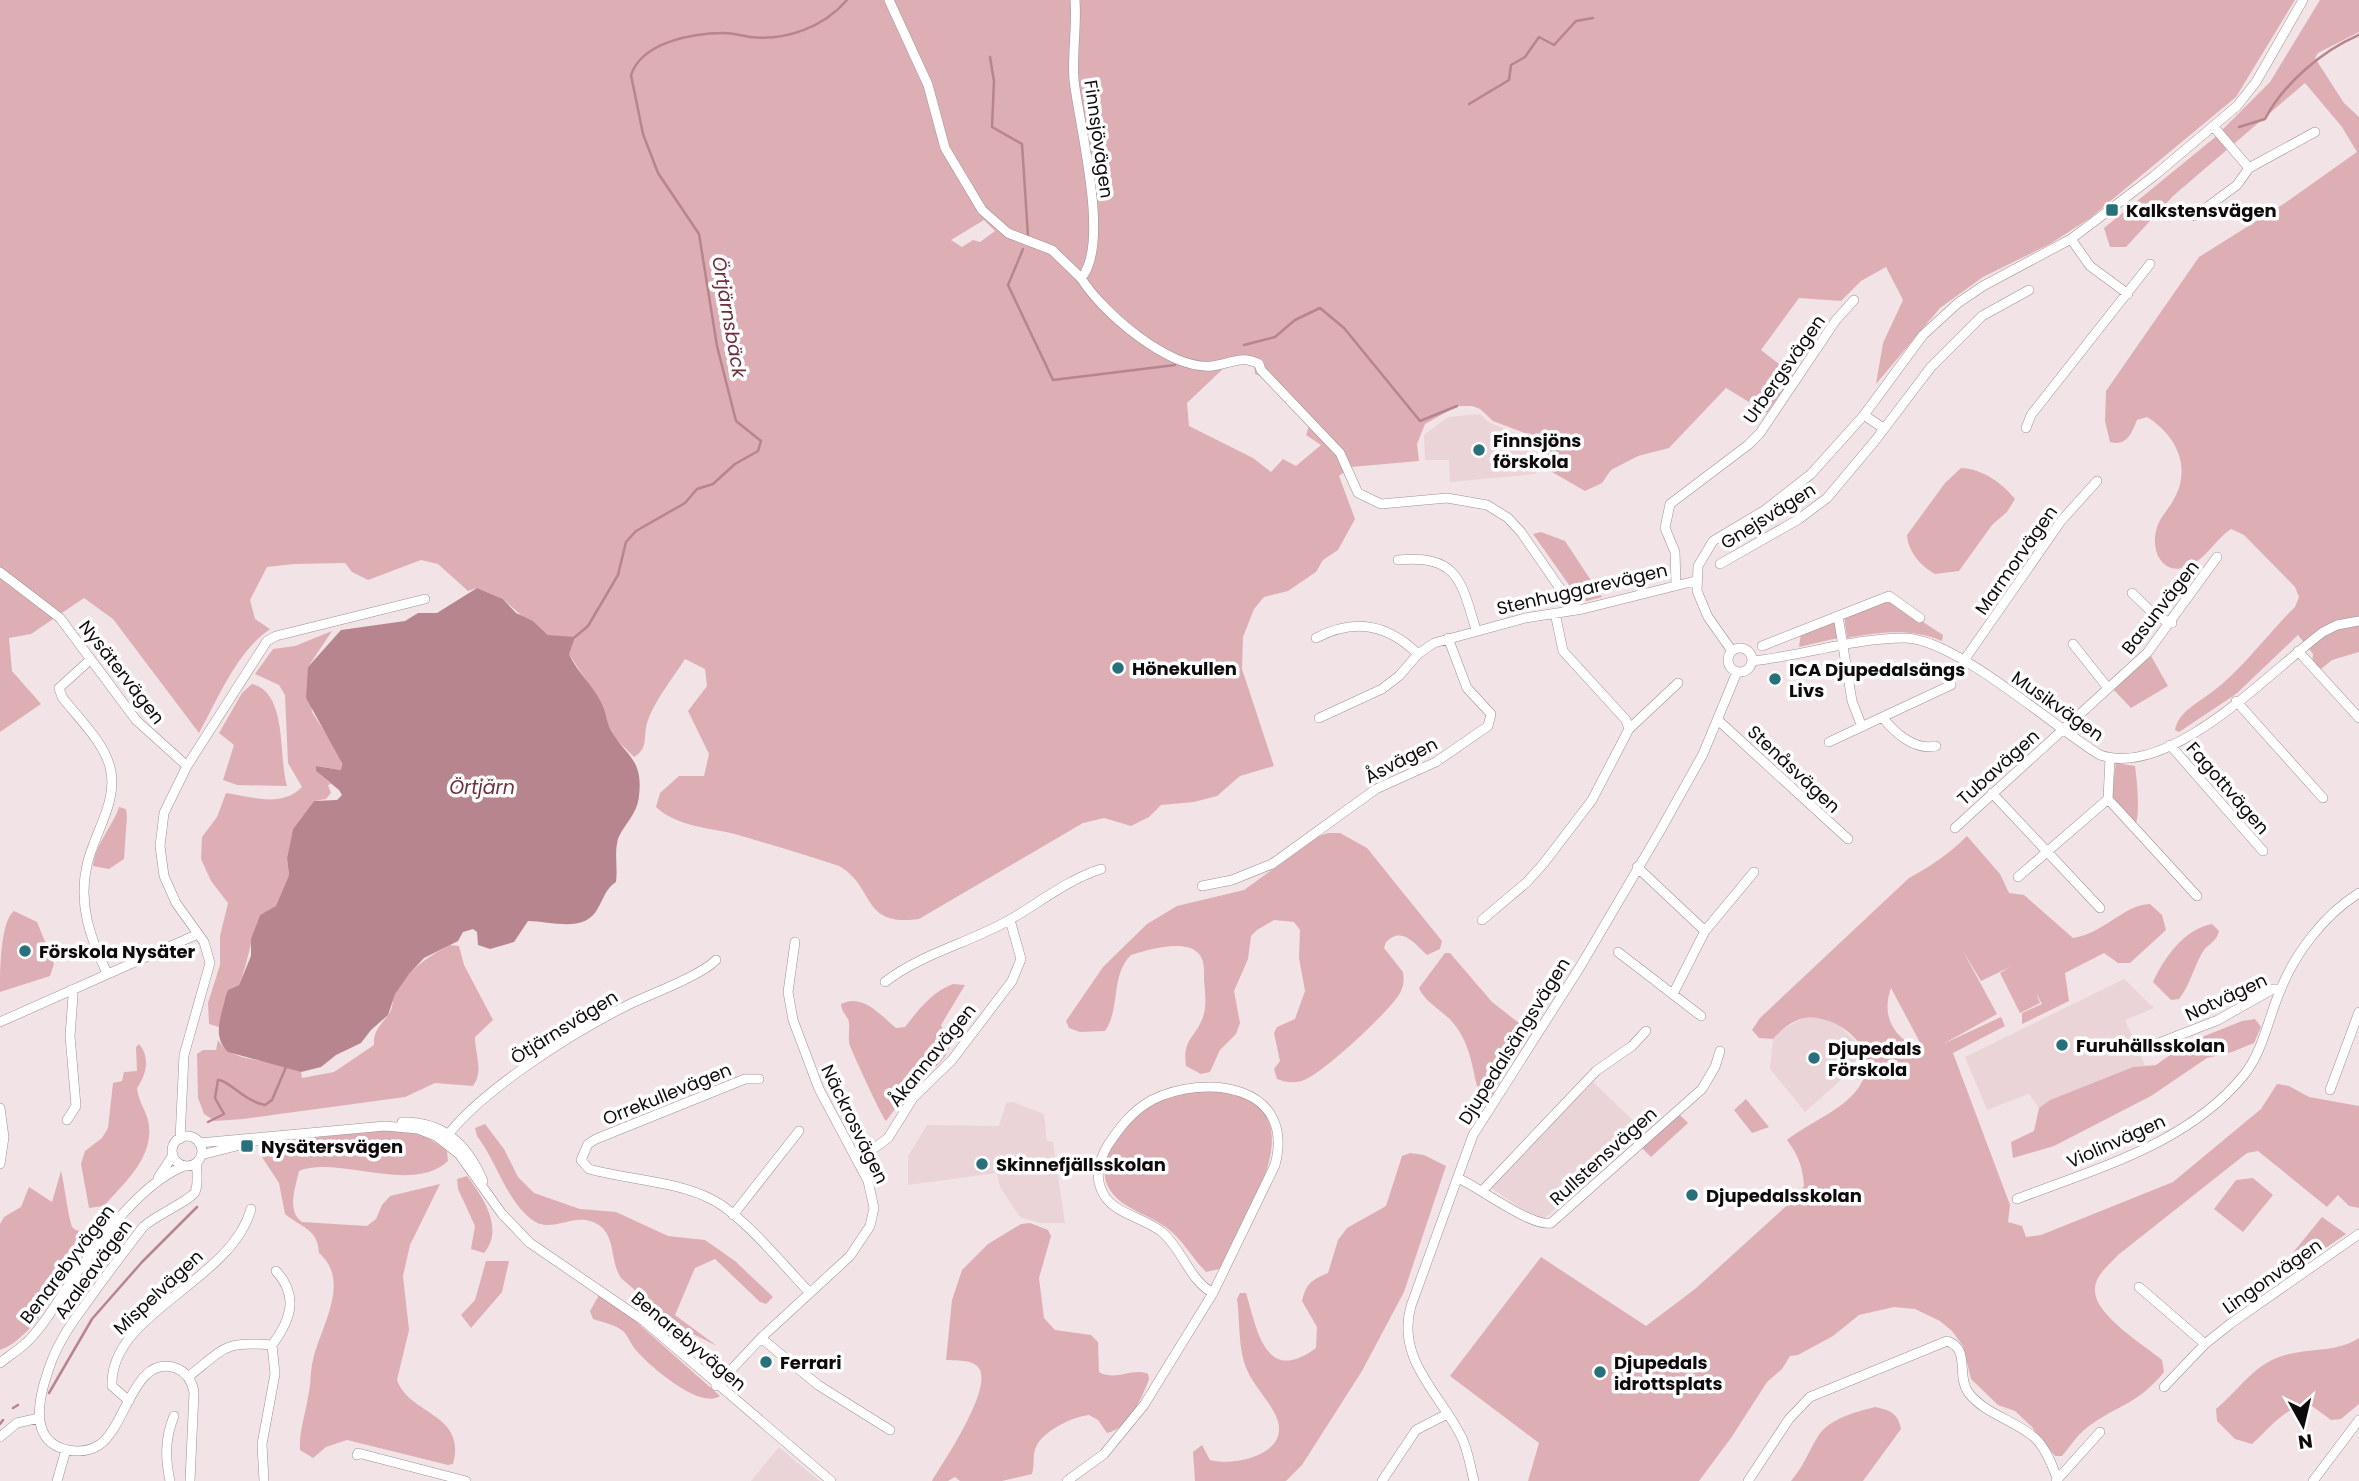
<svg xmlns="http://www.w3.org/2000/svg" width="2359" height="1481" viewBox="0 0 2359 1481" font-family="Poppins,sans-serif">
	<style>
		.built { fill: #ead4d7 }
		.green { fill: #deaeb5; fill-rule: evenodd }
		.water { fill: #b6858d }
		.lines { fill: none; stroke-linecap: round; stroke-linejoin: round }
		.stream { stroke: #b6858d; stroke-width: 2.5 }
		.minor-casing { stroke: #9d9193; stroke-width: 10 }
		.minor { stroke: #fff; stroke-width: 9 }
		.poi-dot { fill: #28707b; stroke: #fff; stroke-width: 2.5 }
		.labels { text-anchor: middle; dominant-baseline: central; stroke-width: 7; stroke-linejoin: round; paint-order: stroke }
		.street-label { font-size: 18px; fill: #0f0b0c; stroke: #fff }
		.poi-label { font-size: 18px; font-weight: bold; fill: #0f0b0c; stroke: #fff; text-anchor: start }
		.water-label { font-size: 19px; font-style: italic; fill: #6d2e3d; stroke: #fff }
	</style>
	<rect width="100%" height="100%" fill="#f2e4e6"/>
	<path class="built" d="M1480,414L1488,422L1533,440L1536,474L1450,482L1449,460H1425L1424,435L1448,417Z
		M2124,979L2154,1008L2125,1020L2145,1066L2133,1067L2050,1100L2039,1108L2029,1094L1987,1110L1965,1057Z
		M1803,1018H1822L1838,1025L1862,1047L1851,1071L1805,1112L1770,1069L1773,1039L1781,1030Z
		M1593,1082L1643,1130L1543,1220L1533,1217L1490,1187Z
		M1013,1102L1044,1114L1047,1141L1053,1142L1065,1223H1040L1020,1217L1000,1187L997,1173L908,1185V1156L927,1125L999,1126L1006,1103Z
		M779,1447L806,1470L820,1481H751Z"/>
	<path class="green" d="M0,0H2295L2236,97L2090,218L2050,244L1983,277L1940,308L1876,384L1883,343L1903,300L1886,267L1861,281L1841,301L1799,298L1761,350L1793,375L1767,413L1726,388L1669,448L1638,456L1611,470L1602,483L1585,491L1552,472L1546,447L1538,438L1493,421L1480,409L1472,406H1457L1425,424L1417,444L1419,461L1351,467L1339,476L1355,519L1338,550L1323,560L1316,572L1288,591L1264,597L1254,609L1243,637L1242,669L1274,766L1240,776L1217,796L1194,802L1161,805L1149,817L1131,826L1104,818L1083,823L919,919C860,927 876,887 839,866C806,855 772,845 738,835C710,827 679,828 656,807L660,793L679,776H704L709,754L688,711L707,686L705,669L685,659C673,678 654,701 647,723C643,737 649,748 634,757L614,737L606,722L603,706L569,654L533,621L523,617L503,599L477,588L468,591L438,564L421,560L368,580L352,572L345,563L294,564L267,567L250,600L255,619L270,629C236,653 219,697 199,733L113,619L84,598L31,634L9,638L12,671L41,704L0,732ZM984,220L995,231L980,242L973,240L962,247L951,240ZM1240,362L1254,364L1255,374L1268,379L1309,426L1306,435L1321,445L1296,466L1283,459L1271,472L1253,458L1189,426L1187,403L1227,365Z
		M2320,0H2359V32L2318,53L2315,58L2344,103L2359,117V652L2332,660L2321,669L2312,663L2313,654L2298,635L2236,694L2179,732L2175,730C2178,712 2198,703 2212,692C2243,669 2267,634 2295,607L2299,597L2295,587L2244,535L2231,529C2216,539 2207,557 2191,565C2164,579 2149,552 2157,527C2160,517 2169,509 2174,499C2192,467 2176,435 2147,417L2137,420C2132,432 2127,447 2110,442L2105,421L2106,391L2199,257L2285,203L2357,152L2342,127L2305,83L2173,196L2126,247H2110L2104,228L2213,139L2270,82Z
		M1961,468C1983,469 2002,483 2015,499L2007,512L1992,525L1959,571L1935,574C1921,566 1908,552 1907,535L1945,483Z
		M1541,532L1565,541L1602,597L1587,601L1579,599L1533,534Z
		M1888,599L1943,635L1942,641C1910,628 1881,632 1847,638L1844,616Z
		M1836,619L1838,638L1799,647L1801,632Z
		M332,631L308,667L312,712L342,759L341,770L317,766L316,771L331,784L328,785L331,793L326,799L314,801L293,829L287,858L289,875L276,907L260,915C250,940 249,960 239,985L228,990L219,1027L209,1024L208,1003L220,965V936L228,903L211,881L201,859L202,837L217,817L226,793C253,797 281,808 302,787L288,763L285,695L279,685L255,674L273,649L295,646Z
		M2151,656L2168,686L2131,708L2113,689Z
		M252,684C288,693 278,755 287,786L237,785L223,780L234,745L219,733L242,693Z
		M2116,763L2135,766C2137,779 2140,812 2136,823L2111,796Z
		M119,807L126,809L127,816L124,859L109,869L93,866C95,844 112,828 119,807Z
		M1328,833H1340L1367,848L1442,941L1440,949L1427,955C1414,943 1402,926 1386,942L1384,948L1403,972C1404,979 1404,986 1400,993C1390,1011 1327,1069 1308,1078C1298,1084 1287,1083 1277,1079L1274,1069L1280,1061L1274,1033L1277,1027L1295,1019L1305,991L1299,958L1300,930L1294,922L1274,920L1257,930L1251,936L1248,959L1234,991L1240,1023L1236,1034L1220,1050L1210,1072L1201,1074L1186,1066C1182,1039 1195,1039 1203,1017C1207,1005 1205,993 1204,980C1204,971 1205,961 1199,954C1186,938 1147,950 1131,955C1110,976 1121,1008 1105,1031L1080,1032L1069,1028L1066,1021L1103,967L1147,924L1177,906L1244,890L1319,836Z
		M1967,836L2000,874L2009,893L2024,895L2073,938C2105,933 2123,905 2150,904L2162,915L2166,930L2130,963H2118L2104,953L2065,973L2069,1001L2022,1024V1013L2042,1004L2036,993L2040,1003L2020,1013L2000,973L2010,967L1981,981L1963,951L1997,1014L1943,1044L2001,1017L2005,1026L1953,1053L2010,1205L2008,1222L2022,1226L2026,1237L2041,1235L2173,1182L2261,1109L2277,1084L2289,1086L2309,1097L2359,1106V1208L2349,1206L2338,1195L2327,1207L2258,1151L2247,1153L2118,1255C2109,1265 2094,1276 2095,1291C2095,1315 2144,1345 2162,1360L2164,1372C2136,1407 2112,1406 2083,1431C2075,1438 2069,1448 2062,1456H2055L2032,1427L2015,1411L1998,1405L1971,1379L1963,1346L1952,1331L1940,1321L1915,1309L1894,1307L1859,1315L1833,1336L1798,1355L1790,1356L1782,1369L1767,1382L1731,1438L1699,1481H1528L1539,1443L1450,1376L1541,1257L1646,1326L1695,1289L1793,1200L1804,1186C1803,1167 1798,1155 1787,1140C1810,1121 1849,1109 1863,1080C1880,1046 1834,1013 1804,1018C1791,1021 1781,1030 1773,1039L1759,1038L1752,1030L1760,1018L1909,878C1931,866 1949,854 1967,836ZM1891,988L1925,1052C1896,1040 1880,1019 1891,988Z
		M14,911L37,922L54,964L50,976L0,992C0,972 0,922 14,911Z
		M2212,924L2219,931C2217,942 2207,944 2202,953C2193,969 2190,985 2179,999L2171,1000L2153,982C2164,958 2184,929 2212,924Z
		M450,945L459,946L464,965L493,1020L475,1037C475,1054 484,1072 473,1086L435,1083L405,1097L243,1119L215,1121L204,1114L198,1098L197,1054L203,1050H216L218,1040C231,1061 259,1059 279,1064C287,1066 294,1070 301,1072L302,1078L334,1072L374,1045C373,1029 382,1025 390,1012C393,1007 392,1002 394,996C405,972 427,957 450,945Z
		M1445,953H1450L1492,1002L1524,1027L1527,1034L1492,1095L1486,1099L1480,1097C1472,1071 1472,1046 1454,1024C1444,1011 1425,1003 1419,988Z
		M953,984L965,985L941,1025L945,1036L951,1040C951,1056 929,1077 913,1078L914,1084L886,1121C882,1117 854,1056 850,1046C847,1038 851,1026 848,1019C844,1012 842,1012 841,1004C863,993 880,1015 896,1028L905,1027C919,1009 932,992 953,984Z
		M2255,1019L2261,1027L2254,1043L2232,1052L2207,1058L2151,1096L2054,1146L2013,1158L2011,1142L2034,1131L2039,1108L2050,1100L2133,1067L2156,1065L2187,1043L2242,1021Z
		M139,1044C151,1058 146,1075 137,1088C138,1100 145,1109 148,1120C156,1156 125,1182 104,1206L89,1208L81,1164L85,1151L102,1138L108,1128L113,1083L122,1081L124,1072L137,1071L136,1047Z
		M1210,1090C1321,1099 1254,1199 1228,1257L1219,1269L1206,1272C1192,1258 1183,1240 1167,1228C1149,1214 1123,1210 1110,1190C1089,1158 1134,1111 1163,1099C1177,1092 1195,1092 1210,1090Z
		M1746,1099L1769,1127L1752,1133L1734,1110Z
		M1679,1114L1688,1123L1651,1157L1642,1148Z
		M485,1124L504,1149L518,1177L534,1193L580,1209L616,1212L668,1236L705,1240L735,1261L773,1297L766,1304L760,1302L715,1259L695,1268L675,1315L717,1346L685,1330L662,1314L621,1278C609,1260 617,1231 593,1222C571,1213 551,1235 531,1219C505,1198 497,1162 477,1136L475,1128Z
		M398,1129C417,1131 432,1139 447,1151L448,1161C412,1195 336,1155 299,1171C296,1186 286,1211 302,1222L367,1226L376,1219L382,1205L390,1196L440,1184L410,1245L403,1276L409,1330L397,1380C409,1415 467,1413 453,1464L448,1465L347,1440L326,1447L313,1458L300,1450C299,1431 305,1416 308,1397C311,1385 310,1372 313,1360C320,1328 352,1281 319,1253C318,1229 302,1228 285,1214L279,1183L260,1154L266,1144L281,1141Z
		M1410,1153L1424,1155L1446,1166L1404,1292L1362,1371L1302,1465L1286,1481H1195L1193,1452L1202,1445L1210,1460C1235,1467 1293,1454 1276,1416C1268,1399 1254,1386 1247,1370C1238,1350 1240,1321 1237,1299L1240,1293H1246C1257,1329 1265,1386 1316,1348L1317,1327L1302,1301C1306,1284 1311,1280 1328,1273L1338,1240L1347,1228L1386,1206L1402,1156Z
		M61,1171C64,1181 69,1224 73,1228C77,1232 84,1231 90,1232L91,1240C64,1272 39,1336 0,1350V1224L4,1217L21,1207L29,1187L52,1202Z
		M467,1176C482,1196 505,1228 484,1253L471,1249L475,1226L458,1189L457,1179Z
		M2253,1178L2273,1195L2243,1232L2214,1209L2236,1180Z
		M2322,1217L2346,1234L2295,1269L2283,1265Z
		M1030,1223L1048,1230L1051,1236L1039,1278L1044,1318L1055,1330L1091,1335L1098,1342L1099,1372C1116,1382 1132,1367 1148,1374L1149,1379C1142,1398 1128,1429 1107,1433L1098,1420L1089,1415C1072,1417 1043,1431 1036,1447C1032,1456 1035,1465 1032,1474L1002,1481H960L955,1477L948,1481H932C944,1461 995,1386 978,1367C971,1359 956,1361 946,1360L952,1300L962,1270L988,1244L1021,1224Z
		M486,1261H509L502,1292L471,1328L461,1315L475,1300Z
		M599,1295L632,1318L720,1396C700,1410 649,1366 635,1349C631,1344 628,1336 623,1331C616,1325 602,1322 593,1319L590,1311Z
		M2359,1338V1404L2341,1419L2331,1420L2308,1403C2282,1410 2271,1427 2252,1444L2235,1439L2217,1421L2216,1409C2238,1391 2252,1367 2279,1357C2306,1347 2334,1354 2359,1338Z
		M1875,1407C1890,1410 1898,1413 1901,1429L1863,1481H1791C1803,1467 1808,1453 1817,1438C1827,1419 1856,1412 1875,1407Z"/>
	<path class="water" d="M477,588L503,599L516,613L533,621L548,635L575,637L569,654C577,672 593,685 602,704C607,714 606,724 613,734C629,758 643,761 639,796C637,815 624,824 618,839C614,853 618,868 616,882C606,888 604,898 598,908C585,934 551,921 528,921L514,942L490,949L478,945L477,932L473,929L463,932L458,941L424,958L409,974L395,994L388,1015L371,1030L361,1043L336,1055L321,1067L301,1072L228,1052C211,1036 222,1015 226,995L228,990L239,985L251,956V939L260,915L276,906L289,875L287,858L293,829L314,801L337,800L342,795L339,790L316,771V766L341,770L342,763L306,698L308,667L341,630L405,621L418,613H437Z"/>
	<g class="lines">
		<path class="stream" d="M990,57L994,81L992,127L1022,144L1028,236
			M1469,104L1509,80L1511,65L1525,57L1539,37L1554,45L1576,21L1593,18
			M2239,127L2265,119C2284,83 2322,51 2359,35
			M1023,249L1008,285L1053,380L1175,365
			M1244,345L1275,337L1295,320L1320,308L1344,328L1420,421L1457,406
			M575,637L588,626L618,575L626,542L636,531L685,503L697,489L713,484L735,464L758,451L761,441L736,421L717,346L699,234L658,173L643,134L631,75C642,42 693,33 724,33C733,33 742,36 750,37C786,41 824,27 847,0
			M208,1122L224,1114L215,1098L218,1080C227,1079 246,1102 265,1105L272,1100L286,1067
			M49,1393L92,1319L142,1262L197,1207
			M13,1408L18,1405
			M0,1424L3,1420"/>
		<g class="minor-casing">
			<path id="minor" d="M889,0L928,85L945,148L982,210L1008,233L1052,250L1081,278
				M1075,0C1077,27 1072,53 1074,80C1079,125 1111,245 1081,278C1102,312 1169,370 1212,366C1230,364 1242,354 1259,364L1261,370L1340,453L1358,493L1381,504L1447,498L1487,505L1508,518L1521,532L1575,610
				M2213,126L2249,168
				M2195,216L2237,185L2249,168L2315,132
				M2071,239L2090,266L2128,294
				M1864,415L1883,428
				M2026,428L2031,415L2150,264
				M1398,560C1457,555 1461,579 1476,630
				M1720,564L1799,519L1827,498L1874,442L1931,367L1982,316L2029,290
				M0,572L60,618L136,720L187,766
				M1676,584L1675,552L1665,528L1670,504L1748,445L1760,433L1836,320L1854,300
				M2132,593L2157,617L2172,623
				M1555,613L1563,651L1626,720L1629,729
				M1838,616L1852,701L1862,727
				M1316,638C1355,618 1387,624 1418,654
				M2073,644L2108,688
				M1762,646L1889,596L1920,618
				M1728 660a12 12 0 1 1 24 0a12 12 0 1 1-24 0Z
				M1732,651L1708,617L1697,591L1698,566L1713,541L1765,510L1811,474L1864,415L1923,335L1958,303L1983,286L2071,239L2154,176L2237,106L2256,82L2303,0
				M2298,651L2359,718
				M1965,659L2061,521L2097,481
				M90,660L59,688L62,697C78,718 103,741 110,767C119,801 94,833 87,865C78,904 90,938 107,973
				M1752,661C1803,656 1853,638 1905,638C1956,639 2052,726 2100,755C2171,779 2270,671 2323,632L2337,625L2359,621
				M2236,701L2323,798
				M1319,718L1382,689L1399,676L1418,654L1434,643L1525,618L1583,609L1695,581
				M1883,718C1895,733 1915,751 1936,746
				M1719,721L1848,839
				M1829,742L1951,685
				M2170,745L2263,851
				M1992,793L2100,908
				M2108,799L2197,896
				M2108,799L2110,758
				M1955,828L2147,653L2217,557
				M1637,867L1705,931
				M2018,877L2108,799
				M1202,886L1232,880L1272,864L1376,789L1436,762L1488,726L1491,714L1467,688L1448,638
				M1482,920L1527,882L1544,863L1592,800L1629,729L1678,683
				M1618,952L1701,1016
				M885,982C922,953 970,943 1011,919C1040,902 1069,879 1101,869
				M1673,994L1705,931L1754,872
				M0,1022L198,934
				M2146,1048L2218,1020L2273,989H2281
				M759,1079H745L596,1139L588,1144L581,1160L589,1169C629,1180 675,1181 711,1199C742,1214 785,1267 810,1293
				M2330,1090L2359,1012
				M0,1108L4,1137L0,1164
				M67,1120L76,1106L70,1036L73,996L71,990
				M402,1122C443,1121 468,1145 483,1181
				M172 1151a15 15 0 1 1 30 0a15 15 0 1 1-30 0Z
				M180,1139L184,1055L210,963L204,942L176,903L164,876L160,846L164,813L187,766L267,641L276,636L425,599
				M444,1140C479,1091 575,1031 630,1004C651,994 702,975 716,960
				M199,1143L385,1126L418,1129L436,1136L459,1154L502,1214L530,1243L644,1321L831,1481
				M201,1155L267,1138
				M858,1160L888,1138L913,1098L952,1060L1012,981L1021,959L1010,920
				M158,1178L173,1155
				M1458,1178C1480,1188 1531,1227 1551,1223L1702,1089L1715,1067L1720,1051
				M1483,1190L1596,1071L1632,1046L1646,1031
				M2017,1199C2097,1168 2188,1144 2244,1075C2263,1051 2268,1019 2280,991C2295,953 2324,915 2359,893
				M733,1215L799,1131
				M2139,1287L2205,1344
				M761,1338L818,1385L890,1430
				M272,1345C291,1320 299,1296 276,1271
				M0,1363C9,1356 18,1350 26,1343C43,1327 55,1305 68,1286C95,1246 139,1184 184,1166
				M188,1377C225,1348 223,1341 272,1345L275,1374L262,1444L264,1481
				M716,1386L761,1338L850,1256L870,1226L874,1208L868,1181L819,1089L793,1020L788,992L795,942
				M2164,1387L2205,1344L2230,1324L2359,1234
				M129,1401L112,1386C109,1313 231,1282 251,1209
				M0,1437L17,1423L39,1418
				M357,1455L358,1453L466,1481
				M57,1481L66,1450
				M170,1481C165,1458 165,1438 174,1416
				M190,1481L194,1392C192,1381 186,1372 176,1368C134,1353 126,1428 99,1445C90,1451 79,1452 68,1450C24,1441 41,1389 52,1360C60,1340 72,1322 85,1305C104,1278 123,1253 143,1227C154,1216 191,1200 195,1192C199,1184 196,1171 197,1162
				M1067,1481L1104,1454L1144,1405L1213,1293L1275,1165C1296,1085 1206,1073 1152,1100C1132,1111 1120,1127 1108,1145C1098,1162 1094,1178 1104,1195C1115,1214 1145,1218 1162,1232C1183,1250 1189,1280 1213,1293
				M1382,1481L1416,1430L1447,1414
				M1474,1481C1470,1466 1468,1448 1460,1434C1438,1392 1396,1358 1411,1306L1473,1135L1580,967L1660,831L1703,754L1737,672
				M1748,1481L1789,1419L1810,1397L1947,1341C1971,1349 1956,1375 1968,1392C1984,1414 2015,1420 2035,1438C2046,1448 2053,1467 2058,1481
				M2056,1481L2100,1432
				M2313,1481L2359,1420"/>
		</g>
		<use href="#minor" class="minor"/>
	</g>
	<g class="poi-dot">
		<rect x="2105" y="203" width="14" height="14" rx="3.5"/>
		<circle cx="1479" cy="450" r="7"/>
		<circle cx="1118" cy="668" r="7"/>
		<circle cx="1775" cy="679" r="7"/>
		<circle cx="25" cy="951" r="7"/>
		<circle cx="2062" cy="1045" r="7"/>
		<circle cx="1814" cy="1058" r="7"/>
		<rect x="240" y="1139" width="14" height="14" rx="3.5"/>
		<circle cx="982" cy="1164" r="7"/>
		<circle cx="1692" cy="1195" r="7"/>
		<circle cx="766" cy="1362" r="7"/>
		<circle cx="1600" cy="1372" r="7"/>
	</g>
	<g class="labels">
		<g class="street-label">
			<text transform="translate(1099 139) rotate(82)">Finnsjövägen</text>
			<text transform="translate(1784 369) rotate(-55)">Urbergsvägen</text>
			<text transform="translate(1768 516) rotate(-32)">Gnejsvägen</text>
			<text transform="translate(2016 560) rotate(-55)">Marmorvägen</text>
			<text transform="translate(1582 589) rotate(-13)">Stenhuggarevägen</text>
			<text transform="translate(2160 607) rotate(-52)">Basunvägen</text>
			<text transform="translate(122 672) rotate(52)">Nysätervägen</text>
			<text transform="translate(2058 706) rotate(35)">Musikvägen</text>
			<text transform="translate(1401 760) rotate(-27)">Åsvägen</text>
			<text transform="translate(1998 767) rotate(-42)">Tubavägen</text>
			<text transform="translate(1794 769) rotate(43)">Stenåsvägen</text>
			<text transform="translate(2228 788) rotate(49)">Fagottvägen</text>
			<text transform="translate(2226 997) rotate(-25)">Notvägen</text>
			<text transform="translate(564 1027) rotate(-32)">Ötjärnsvägen</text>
			<text transform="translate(1514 1041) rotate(-58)">Djupedalsängsvägen</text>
			<text transform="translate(932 1055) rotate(-51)">Åkannavägen</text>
			<text transform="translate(667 1094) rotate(-22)">Orrekullevägen</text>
			<text transform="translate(855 1124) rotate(64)">Näckrosvägen</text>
			<text transform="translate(2116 1141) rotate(-24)">Violinvägen</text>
			<text transform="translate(1603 1156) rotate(-42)">Rullstensvägen</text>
			<text transform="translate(67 1264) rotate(-53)">Benarebyvägen</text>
			<text transform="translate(93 1269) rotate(-54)">Azaleavägen</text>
			<text transform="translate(2272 1276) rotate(-35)">Lingonvägen</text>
			<text transform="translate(158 1292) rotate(-43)">Mispelvägen</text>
			<text transform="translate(689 1341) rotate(40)">Benarebyvägen</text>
		</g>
		<g class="poi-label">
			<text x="2126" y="210">Kalkstensvägen</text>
			<text x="1493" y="440">Finnsjöns<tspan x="1493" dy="21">förskola</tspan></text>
			<text x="1132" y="668">Hönekullen</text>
			<text x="1789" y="669">ICA Djupedalsängs<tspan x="1789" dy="21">Livs</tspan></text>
			<text x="39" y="951">Förskola Nysäter</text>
			<text x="2076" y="1045">Furuhällsskolan</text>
			<text x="1828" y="1048">Djupedals<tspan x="1828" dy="21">Förskola</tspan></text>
			<text x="261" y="1146">Nysätersvägen</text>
			<text x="996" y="1164">Skinnefjällsskolan</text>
			<text x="1706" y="1195">Djupedalsskolan</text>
			<text x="780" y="1362">Ferrari</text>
			<text x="1614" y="1362">Djupedals<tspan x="1614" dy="21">idrottsplats</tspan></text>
		</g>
		<g class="water-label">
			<text transform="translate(729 317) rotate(80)">Örtjärnsbäck</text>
			<text x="482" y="787">Örtjärn</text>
		</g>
	</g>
	<g transform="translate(2303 1425) rotate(172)" stroke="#ffffff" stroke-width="5" paint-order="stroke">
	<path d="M0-5L12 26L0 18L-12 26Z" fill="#0f0b0c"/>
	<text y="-10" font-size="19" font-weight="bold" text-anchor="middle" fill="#0f0b0c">N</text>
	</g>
</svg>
